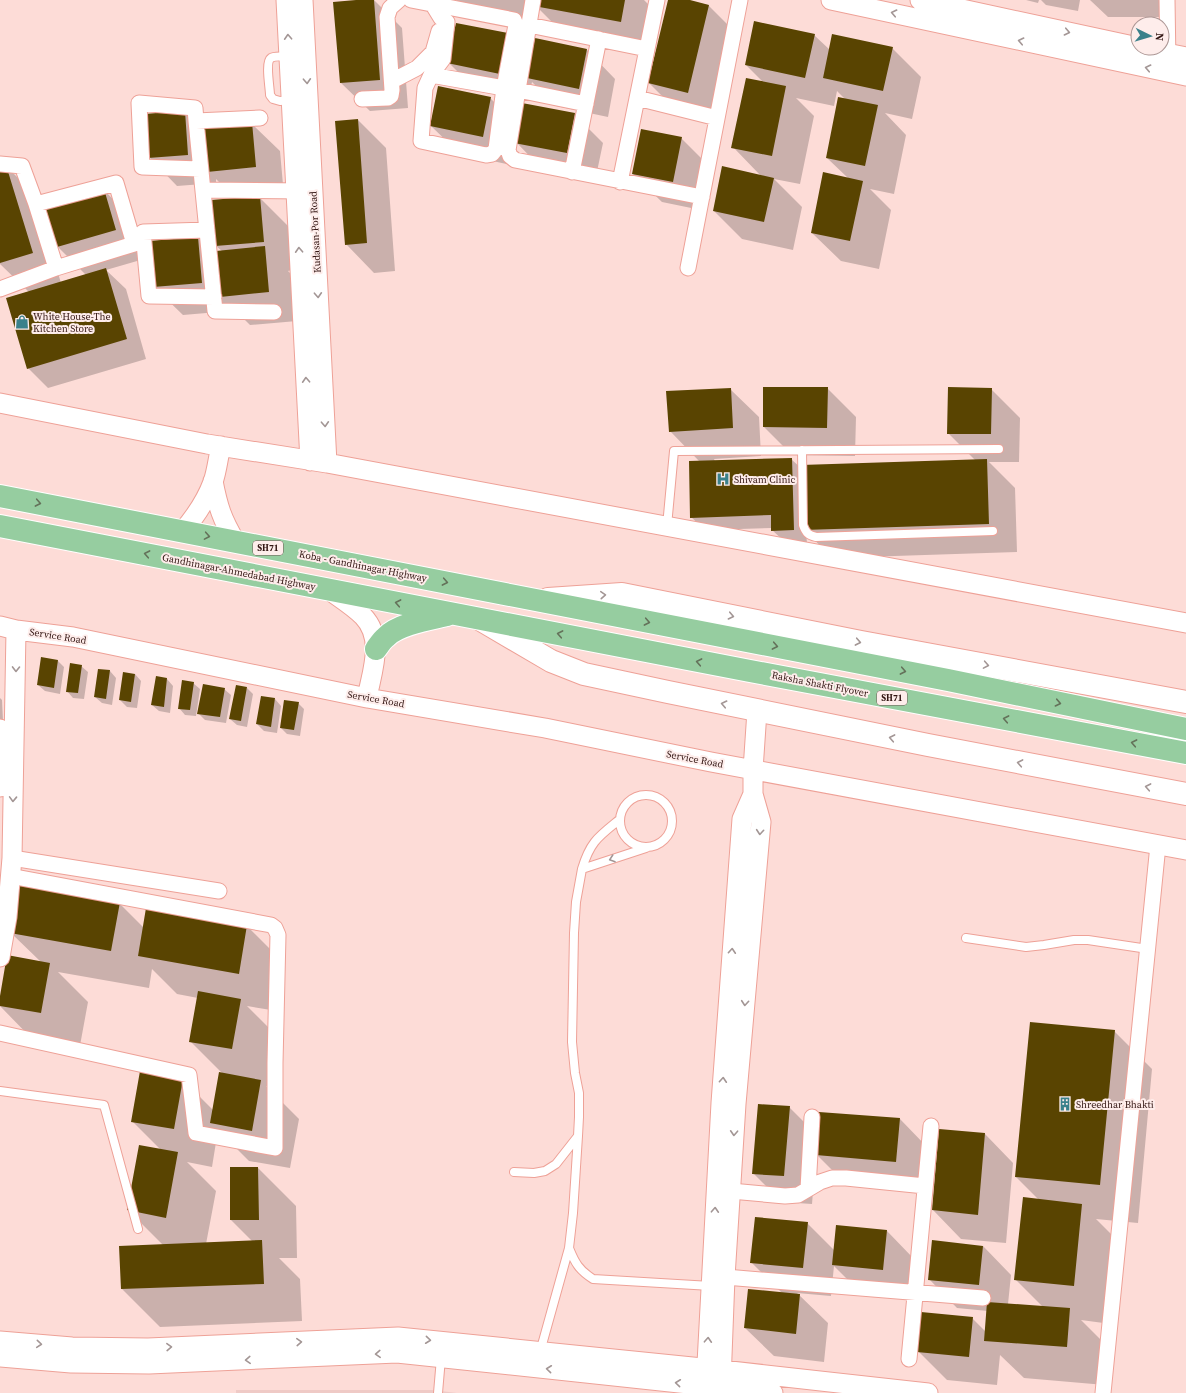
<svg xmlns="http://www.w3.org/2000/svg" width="1186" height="1393" viewBox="0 0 1186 1393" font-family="'Source Serif 4',serif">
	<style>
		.built { fill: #efcac6 }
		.shadow { fill: #0003 }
		.building { fill: #594401 }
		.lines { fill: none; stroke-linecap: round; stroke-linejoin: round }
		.service-casing { stroke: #eea197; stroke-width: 10 }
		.minor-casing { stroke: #eea197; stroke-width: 17 }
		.tertiary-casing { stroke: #eea197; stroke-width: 21 }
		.secondary-casing { stroke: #eea197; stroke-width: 24 }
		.primary-casing { stroke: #fff; stroke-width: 24 }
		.service { stroke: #fff; stroke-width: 8 }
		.minor { stroke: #fff; stroke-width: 15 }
		.tertiary { stroke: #fff; stroke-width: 19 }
		.secondary { stroke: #fff; stroke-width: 22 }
		.primary { stroke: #96cda0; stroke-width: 22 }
		.oneway { stroke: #a39695 }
		.oneway2 { stroke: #64725a }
		.labels { text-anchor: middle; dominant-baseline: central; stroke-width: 4; stroke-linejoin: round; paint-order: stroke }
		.shield { fill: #feedeb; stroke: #705654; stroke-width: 1 }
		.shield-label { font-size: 9px; font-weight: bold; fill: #331613 }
		.street-label { font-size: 10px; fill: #331613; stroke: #feedeb }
		.poi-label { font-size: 10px; fill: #331613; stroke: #feedeb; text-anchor: start }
	</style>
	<rect width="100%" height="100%" fill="#fddcd7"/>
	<path class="built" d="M236,1390H432L457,1393H236Z"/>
	<path class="shadow" d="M368,0H374L402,28L408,108L370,111L341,83Z
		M456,0H527L522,24L468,12Z
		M536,0H644L656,12L649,50L564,34L535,5Z
		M669,0H686L708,5L737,34L716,121L678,112L649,83Z
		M1026,0H1039L1038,3Z
		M1041,0H1080L1078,11L1046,5Z
		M1090,0H1160V17H1108Z
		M507,34L532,59L587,50L615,79L608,117L556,106L532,82L528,101L477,91L448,62Z
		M814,35L830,50L892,48L921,77L912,119L885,113L906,135L894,194L870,189L891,210L879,269L841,261L812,233L848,178L827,158L846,100L837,91L834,106L796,98L814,116L800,184L774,179L802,207L793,250L742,239L714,211L761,176L733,147L764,83L746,65Z
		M490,98L519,126L574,114L603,143L595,181L544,171L516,142L511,165L460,154L431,126Z
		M185,112L205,132L251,123L280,151L284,196L260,198L288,226L292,270L288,271L293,276L297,321L250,325L229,304L230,311L183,315L154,287L198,238L218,259L222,251L216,246L212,201L236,199L216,179V183L177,186L149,157Z
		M358,120L386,148L395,271L374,273L346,244Z
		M681,138L710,167L701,210L662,202L633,174Z
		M6,166L34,194L61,283L86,275L58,247L47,207L104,190L132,219L144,259L106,270L126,289L146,359L48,388L28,368L29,292L0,264V168Z
		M827,388L856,417L855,456L792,455L764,427Z
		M730,389L759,417L761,456L714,459L715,461L791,459L802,469L975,460L948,433L991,389L1020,418L1019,462H989L1015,488L1017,552L833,558L806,532L807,543H786L772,530V528L705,530L691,517L699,461L670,431Z
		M42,658L58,661L64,667L60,694L45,691L38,685Z
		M81,666L88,672L84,699L73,698L67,691Z
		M99,670L110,671L116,678L112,705L102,703L95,697Z
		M135,674L141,681L137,708L127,707L120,700Z
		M156,678L167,679L173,686L170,713L159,711L152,705Z
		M193,683L200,689L196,716L185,715L179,708Z
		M247,688L253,694L247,727L237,725L230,719Z
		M224,689L231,695L226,723L205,720L198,713Z
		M0,698L2,700L5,763L0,762Z
		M275,699L281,706L277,733L264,731L257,724Z
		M298,703L304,709L300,736L287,734L281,728Z
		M119,903L144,928L247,926L285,964L277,1011L247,1006L279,1038L270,1087L266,1086L299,1119L290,1168L249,1161L218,1130L212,1167L187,1162L216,1191L206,1244L253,1242L231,1220L258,1168L296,1206L297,1258H279L300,1279L302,1321L160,1327L122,1289L120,1247L163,1245L128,1210L161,1150L132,1121L182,1079L213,1110L223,1074L190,1041L198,998L177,994L152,969L149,988L58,972L88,1002L79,1051L37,1044L0,1006V1001L41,962L11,933Z
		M1114,1031L1152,1069L1138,1223L1096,1219L1120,1243L1111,1324L1081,1320L1108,1347L1105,1385L1024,1378L1000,1355L997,1385L947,1380L918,1351L972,1318L986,1332L988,1311L957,1308L929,1279L983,1246L1011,1275L1008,1304L1043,1307L1015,1279L1039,1200L1016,1177Z
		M789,1107L818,1136L900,1119L928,1148L925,1190L845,1183L816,1154L812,1204L782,1202L753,1173Z
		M940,1130L985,1134L1013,1163L1006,1243L961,1239L933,1210Z
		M807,1223L834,1250L887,1231L915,1260L911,1298L861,1293L834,1266L831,1296L797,1293L828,1323L824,1362L774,1356L745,1328L782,1293L751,1262Z"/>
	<path class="building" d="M356,0H374L380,80L340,83L333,2Z
		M535,0H625L621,22L534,6Z
		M668,0H690L709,5L688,93L648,83Z
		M754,21L815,34L805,78L745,65Z
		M456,23L508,33L500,74L447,63Z
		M832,34L893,47L883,91L823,78Z
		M535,38L587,49L579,89L527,78Z
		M746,78L786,86L772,156L731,148Z
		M438,86L491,97L483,137L430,126Z
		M838,97L878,105L865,166L826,158Z
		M522,103L575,113L567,153L514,143Z
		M185,111L188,155L148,158L144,114Z
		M358,119L367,243L345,245L335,121Z
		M252,122L256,167L207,172L203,126Z
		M641,129L682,137L673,182L632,174Z
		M6,165L33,253L0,263V167Z
		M722,166L774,178L764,222L713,211Z
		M823,172L863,181L850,241L811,233Z
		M104,189L116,230L57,247L45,206Z
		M260,196L264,242L215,246L211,200Z
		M198,237L202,283L153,287L149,241Z
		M265,246L269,292L220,297L216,251Z
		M106,268L127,339L27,369L6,298Z
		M763,387H828L827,428L763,427Z
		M948,387L992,388L991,434H947Z
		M731,388L733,428L669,432L666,391Z
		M792,458L794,530L771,531V515L690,518L689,461Z
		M987,459L989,524L803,530L801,465Z
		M41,657L58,660L54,688L37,685Z
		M70,663L82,665L78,693L66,692Z
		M98,669L110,670L106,699L94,697Z
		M123,672L135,674L131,702L119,700Z
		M156,676L167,678L164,707L151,705Z
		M182,680L194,682L190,710L178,709Z
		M203,684L225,688L220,717L197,714Z
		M236,685L247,687L241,721L229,719Z
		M261,696L275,698L271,727L256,724Z
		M284,700L299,702L294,730L280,728Z
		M19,885L120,902L111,951L10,933Z
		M146,908L247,925L239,974L138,956Z
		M7,955L50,963L41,1013L0,1006V996Z
		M198,991L241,999L232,1049L189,1042Z
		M1030,1022L1115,1030L1100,1185L1015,1177Z
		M140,1071L183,1079L174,1129L131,1122Z
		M219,1072L261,1080L252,1131L210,1123Z
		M758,1104L790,1106L784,1176L752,1174Z
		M819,1112L900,1118L896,1162L816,1155Z
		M939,1129L985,1133L978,1215L932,1210Z
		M139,1145L178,1152L166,1218L127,1210Z
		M230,1167H258L259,1220H230Z
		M1023,1197L1082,1204L1074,1286L1014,1280Z
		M755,1217L808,1222L803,1268L750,1263Z
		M836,1225L887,1230L883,1270L832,1265Z
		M262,1240L264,1284L121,1289L119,1246Z
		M932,1240L983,1246L979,1285L928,1280Z
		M748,1289L800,1294L796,1334L744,1328Z
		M987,1302L1070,1308L1067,1347L984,1341Z
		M921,1312L973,1317L969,1357L917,1352Z"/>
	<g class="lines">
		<g class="service-casing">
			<path id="service" d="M290,57C285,57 275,55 271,58C265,62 270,88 270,95L273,99L280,101L292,100
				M802,450L803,525C806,533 808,535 816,537L993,531
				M667,526L674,451L999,449
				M620 821a26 26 0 1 1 52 0a26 26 0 1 1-52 0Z
				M619,820C598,837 590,842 582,869L646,848
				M966,938L1026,947L1044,945L1074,940H1088L1148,949
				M0,1091L104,1105L138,1229
				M514,1172L534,1173L545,1171L556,1164L578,1136L579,1117V1093L575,1073L572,1042L574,933L576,902L582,869
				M569,1248C575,1263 579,1270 593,1279L711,1286
				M540,1352L569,1248L573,1213L578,1136
				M438,1393L441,1358"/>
		</g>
		<g class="minor-casing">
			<path id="minor" d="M411,0L514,20L516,25L504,88L496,149L492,154L486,155L421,141L425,88L431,75L443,59L447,22L441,18L433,5
				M533,0L508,150L510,156L515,160L702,197
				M1167,0L1168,63
				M529,25L647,49
				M431,75L504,88
				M392,81L417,68L433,52L439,31
				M518,90L586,104
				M637,98L717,118
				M362,99L388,98L391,96L392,90L387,17L390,8L399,0
				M260,118L196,121L215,311L274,312
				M196,121L195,108L139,103L142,167L200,169
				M0,164L22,166L36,204
				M572,172L599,39
				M620,182L657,0
				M203,190L306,191
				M207,230L143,232L149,296L214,297
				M688,268L740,0
				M0,289L56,268L134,244L116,183L36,204L56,268
				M12,858L219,891
				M0,1033L189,1075L196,1133L275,1148V1063L278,935L275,928L271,925L10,876
				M808,1189L812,1117
				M731,1191L785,1196L798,1195L820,1182L832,1178H846L925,1186
				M725,1277L983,1298
				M909,1359L931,1126
				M1103,1393L1158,845"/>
		</g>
		<g class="tertiary-casing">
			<path id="tertiary" d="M286,0L310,461
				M303,0L327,463
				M831,0L1186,76
				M920,0L1138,47
				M1141,48L1186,57
				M0,403L207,444L327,463L1186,623
				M213,481C218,507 222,519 235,541
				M182,532C195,517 206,501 213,482C217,471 218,458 221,446
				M329,590C340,598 353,606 363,616C385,639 372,671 367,698
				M0,626L16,630L73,637L367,698L545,728L711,762L1186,850
				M0,729V787
				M0,957L7,917L12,858L16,630
				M0,1341L72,1347L148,1348L398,1337L722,1370L928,1393
				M0,1357L71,1363L149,1364L397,1353L773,1393
				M706,1382L721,1103L742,819L753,794
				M721,1382L725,1277L736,1104L761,822L753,794V770L757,711"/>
		</g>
		<g class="secondary-casing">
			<path id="secondary" d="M548,599L622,594L861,642L1186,702
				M481,620L551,661L584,674L668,692L928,745L1186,794"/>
		</g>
		<g class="primary-casing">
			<path id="primary" d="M0,496L948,680L1186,729
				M0,526L750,671L1186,753
				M376,649C379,645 382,640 386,637C398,624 430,619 447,615"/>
		</g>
		<use href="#service" class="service"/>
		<use href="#minor" class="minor"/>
		<use href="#tertiary" class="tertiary"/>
		<use href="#secondary" class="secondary"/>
		<use href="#primary" class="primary"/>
	</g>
	<defs><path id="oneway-chevron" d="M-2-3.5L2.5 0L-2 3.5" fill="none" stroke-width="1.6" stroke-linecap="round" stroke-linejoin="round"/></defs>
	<g class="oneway">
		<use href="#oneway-chevron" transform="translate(894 13) rotate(-168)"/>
		<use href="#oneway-chevron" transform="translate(1067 32) rotate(12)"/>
		<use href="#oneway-chevron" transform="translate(288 37) rotate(-93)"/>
		<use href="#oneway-chevron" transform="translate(1021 41) rotate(-168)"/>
		<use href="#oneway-chevron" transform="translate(1148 68) rotate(-168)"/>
		<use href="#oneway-chevron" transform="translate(307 81) rotate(87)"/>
		<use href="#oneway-chevron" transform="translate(299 250) rotate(-93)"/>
		<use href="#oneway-chevron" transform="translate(318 295) rotate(87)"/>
		<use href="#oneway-chevron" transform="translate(306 380) rotate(-93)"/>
		<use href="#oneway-chevron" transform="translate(325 424) rotate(87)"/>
		<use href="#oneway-chevron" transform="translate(603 595) rotate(-4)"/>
		<use href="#oneway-chevron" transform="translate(731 616) rotate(12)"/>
		<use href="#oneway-chevron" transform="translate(858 642) rotate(11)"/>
		<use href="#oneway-chevron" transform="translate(986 665) rotate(10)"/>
		<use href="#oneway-chevron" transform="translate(16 669) rotate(91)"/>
		<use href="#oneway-chevron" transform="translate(724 704) rotate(-168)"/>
		<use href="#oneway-chevron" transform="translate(892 738) rotate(-169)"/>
		<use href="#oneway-chevron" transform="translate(1020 763) rotate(-169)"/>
		<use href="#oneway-chevron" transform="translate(1148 787) rotate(-169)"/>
		<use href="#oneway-chevron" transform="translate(13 799) rotate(92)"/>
		<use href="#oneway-chevron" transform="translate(760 832) rotate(95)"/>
		<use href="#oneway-chevron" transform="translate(612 859) rotate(161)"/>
		<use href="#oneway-chevron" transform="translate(732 951) rotate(-86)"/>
		<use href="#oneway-chevron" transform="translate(745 1003) rotate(95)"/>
		<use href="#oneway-chevron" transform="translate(723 1080) rotate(-86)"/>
		<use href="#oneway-chevron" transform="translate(734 1133) rotate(93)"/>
		<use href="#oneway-chevron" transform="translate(715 1210) rotate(-87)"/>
		<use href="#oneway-chevron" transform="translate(428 1340) rotate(6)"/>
		<use href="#oneway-chevron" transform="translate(708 1340) rotate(-87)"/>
		<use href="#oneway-chevron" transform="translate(299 1342) rotate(-3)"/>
		<use href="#oneway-chevron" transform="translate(39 1344) rotate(5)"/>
		<use href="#oneway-chevron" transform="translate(169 1347) rotate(-2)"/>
		<use href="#oneway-chevron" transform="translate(378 1354) rotate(177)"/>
		<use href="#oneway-chevron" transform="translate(248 1360) rotate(177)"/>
		<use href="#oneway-chevron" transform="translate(549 1369) rotate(-174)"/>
		<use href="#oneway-chevron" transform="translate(678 1383) rotate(-174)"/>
	</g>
	<g class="oneway2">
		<use href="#oneway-chevron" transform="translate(38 503) rotate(11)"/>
		<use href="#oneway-chevron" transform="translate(207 536) rotate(10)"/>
		<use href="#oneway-chevron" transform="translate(147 554) rotate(-169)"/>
		<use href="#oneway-chevron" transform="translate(445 582) rotate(11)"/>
		<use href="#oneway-chevron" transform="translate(398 603) rotate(-169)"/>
		<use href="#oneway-chevron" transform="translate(647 622) rotate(11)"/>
		<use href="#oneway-chevron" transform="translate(560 634) rotate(-169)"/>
		<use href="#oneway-chevron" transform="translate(775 646) rotate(11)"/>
		<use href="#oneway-chevron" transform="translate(699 662) rotate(-169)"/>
		<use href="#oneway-chevron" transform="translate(903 671) rotate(11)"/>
		<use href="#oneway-chevron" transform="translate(1058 703) rotate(12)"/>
		<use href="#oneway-chevron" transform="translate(1006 719) rotate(-169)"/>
		<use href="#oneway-chevron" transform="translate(1134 743) rotate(-169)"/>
	</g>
	<defs>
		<g id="shop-bare" transform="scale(1.08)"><path d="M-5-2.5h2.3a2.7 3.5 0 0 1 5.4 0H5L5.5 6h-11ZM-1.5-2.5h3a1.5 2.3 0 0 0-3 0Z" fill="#3a818b" stroke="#feedeb" stroke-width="2.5" paint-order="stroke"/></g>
		<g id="hospital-bare" transform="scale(1.08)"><path d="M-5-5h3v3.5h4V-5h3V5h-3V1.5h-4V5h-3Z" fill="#3a818b" stroke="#feedeb" stroke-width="2.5" paint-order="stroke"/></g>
		<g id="building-bare" transform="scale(1.08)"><path d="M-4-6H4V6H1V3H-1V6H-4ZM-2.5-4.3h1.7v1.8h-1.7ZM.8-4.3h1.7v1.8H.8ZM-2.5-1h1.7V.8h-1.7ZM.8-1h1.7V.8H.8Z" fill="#3a818b" stroke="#feedeb" stroke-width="2.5" paint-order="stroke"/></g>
	</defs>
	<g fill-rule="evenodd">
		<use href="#shop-bare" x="22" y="322"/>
		<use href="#hospital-bare" x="723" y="479"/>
		<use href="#building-bare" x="1065" y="1104"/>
	</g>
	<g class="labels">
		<g class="shield">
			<rect x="253" y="541" width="30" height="14" rx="3"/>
			<rect x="877" y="691" width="30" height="14" rx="3"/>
		</g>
		<g class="shield-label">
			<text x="268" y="548">SH71</text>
			<text x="892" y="698">SH71</text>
		</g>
		<g class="street-label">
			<text transform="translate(315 232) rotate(-93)">Kudasan-Por Road</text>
			<text transform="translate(363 566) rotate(11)">Koba - Gandhinagar Highway</text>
			<text transform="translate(239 572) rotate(11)">Gandhinagar-Ahmedabad Highway</text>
			<text transform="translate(58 636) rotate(9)">Service Road</text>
			<text transform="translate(820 684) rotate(11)">Raksha Shakti Flyover</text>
			<text transform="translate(376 699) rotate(10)">Service Road</text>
			<text transform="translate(695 759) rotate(11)">Service Road</text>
		</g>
		<g class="poi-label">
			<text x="33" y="316">White House-The<tspan x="33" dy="12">Kitchen Store</tspan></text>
			<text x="734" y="479">Shivam Clinic</text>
			<text x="1076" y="1104">Shreedhar Bhakti</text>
		</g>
	</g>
	<g transform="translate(1150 36) rotate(95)"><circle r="19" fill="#feedeb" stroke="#ad9795"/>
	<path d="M0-3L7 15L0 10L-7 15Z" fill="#3a818b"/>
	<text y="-6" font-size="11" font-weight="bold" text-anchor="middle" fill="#331613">N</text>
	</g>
</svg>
